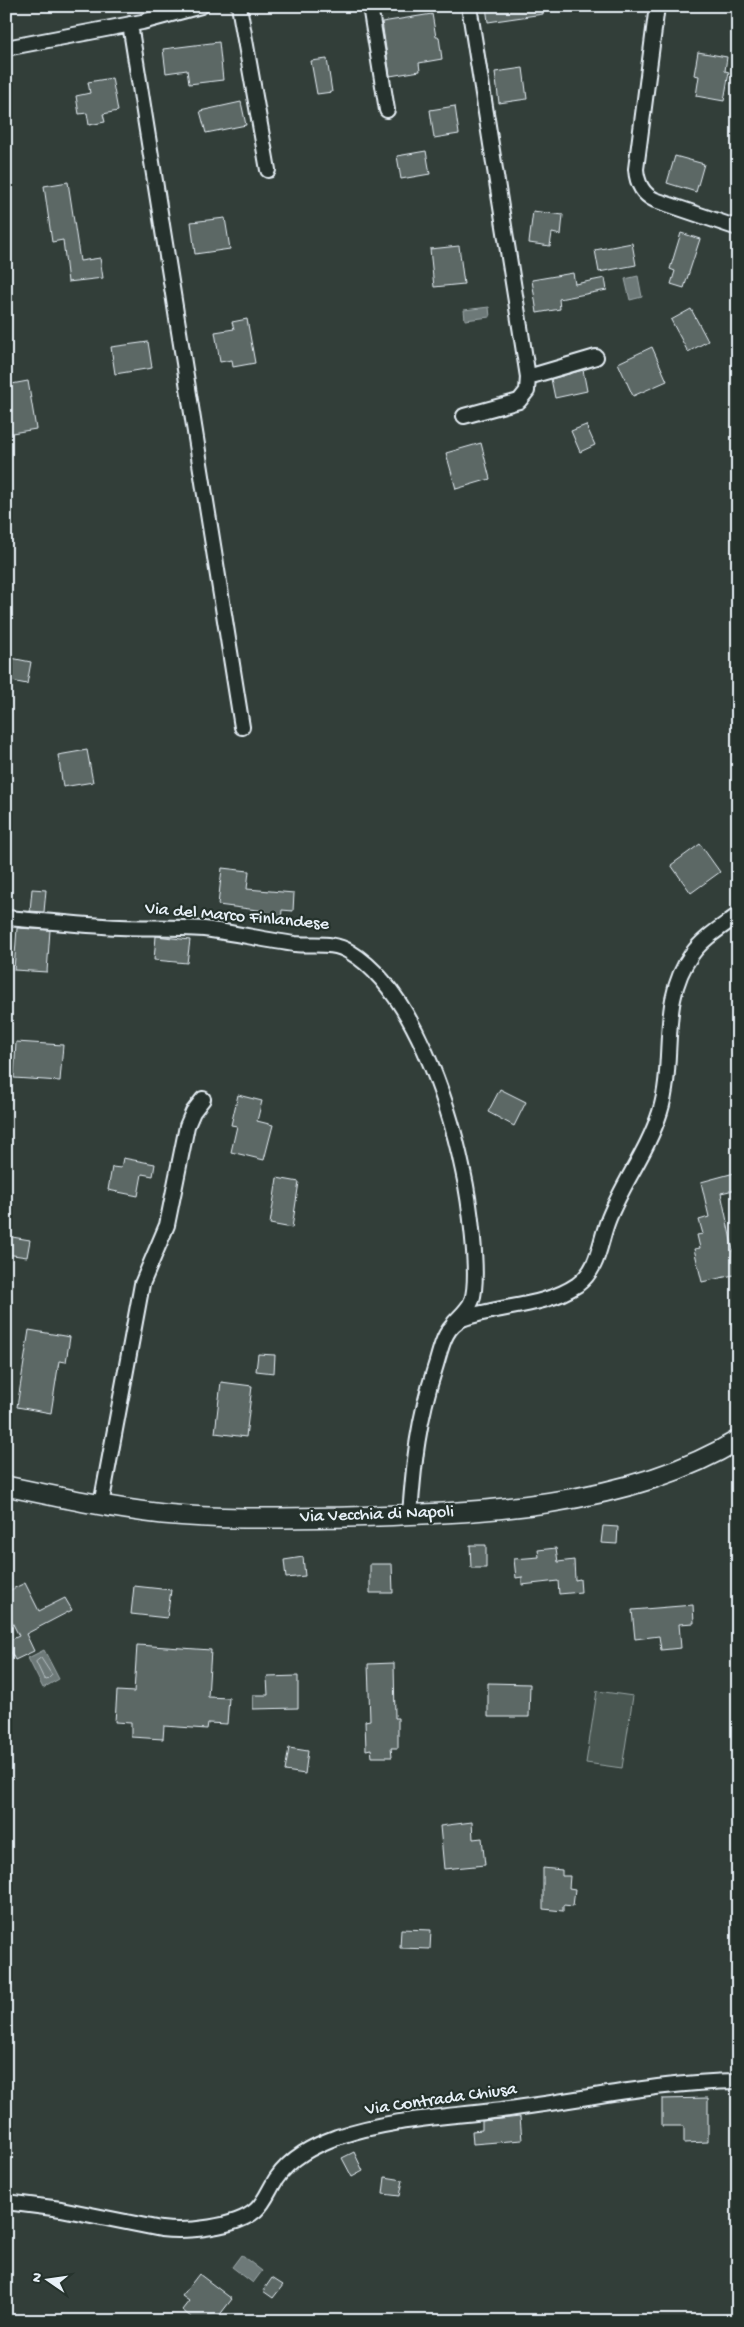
<svg xmlns="http://www.w3.org/2000/svg" width="744" height="2327" viewBox="0 0 744 2327" font-family="'Gochi Hand',sans-serif">
	<style>
		.green { fill: #495651; stroke: #98a4a4 }
		.water { fill: #6d7978; stroke: #9ea9ab }
		.lines { fill: none; stroke-linecap: round; stroke-linejoin: round }
		.shore { stroke: #b7c1c5; stroke-width: 1 }
		.building { fill: #5c6865; stroke: #e8f1f8 }
		.street-casing { stroke: #e8f1f8; stroke-width: 18 }
		.secondary-casing { stroke: #e8f1f8; stroke-width: 22 }
		.street { stroke: #26332d; stroke-width: 14 }
		.secondary { stroke: #26332d; stroke-width: 19 }
		.labels { text-anchor: middle; dominant-baseline: central; stroke-width: 4.5; stroke-linejoin: round; paint-order: stroke }
		.street-label { font-size: 18px; fill: #e8f1f8; stroke: #26332d }
	</style>
	<rect width="100%" height="100%" fill="#323e39"/>
	<filter id="ink" filterUnits="userSpaceOnUse"><feTurbulence type="fractalNoise" baseFrequency=".02" numOctaves="2"/><feDisplacementMap in="SourceGraphic" scale="10" xChannelSelector="R" yChannelSelector="G"/><feConvolveMatrix kernelMatrix="1 2 1 2 8 2 1 2 1" color-interpolation-filters="sRGB"/></filter>
	<g filter="url(#ink)">
		<path class="green" d="M597,1691L633,1696L622,1768L586,1763Z"/>
		<path class="water" d="M638,276L642,297L630,300L625,279Z
			M489,307L490,317L465,320L464,310Z
			M44,1650L59,1679L43,1688L28,1658Z
			M241,2255L262,2271L253,2283L232,2267Z"/>
		<g class="lines">
			<path class="shore" d="M41,1658L52,1675L47,1680L44,1679L36,1662Z"/>
		</g>
		<path class="building" d="M486,6H542L543,14L488,22Z
			M432,14L436,37H439L442,59L419,63L420,71L390,76L382,22Z
			M219,42L223,80L189,84L187,70L166,73L163,49Z
			M698,52L727,57L725,71L729,72L724,101L696,96L699,76L694,75Z
			M327,59L332,92L317,94L311,61Z
			M523,68L527,99L499,103L495,72Z
			M112,78L118,111L103,114L105,122L89,125L87,113L79,114L76,96L90,93L88,82Z
			M241,102L246,125L206,133L200,111Z
			M455,106L459,134L434,138L430,110Z
			M426,151L430,174L401,179L397,156Z
			M675,156L704,164L696,192L667,183Z
			M68,182L80,261L100,258L103,278L68,282L63,240L52,242L44,186Z
			M533,211L563,215L561,235L552,233L550,246L529,243Z
			M225,218L230,249L195,254L191,222Z
			M681,233L700,239L684,288L671,284L675,271L670,269Z
			M632,243L636,265L599,272L595,250Z
			M459,246L464,284L434,287L430,249Z
			M573,273L575,284L605,278L607,290L559,299L560,309L537,313L532,280Z
			M691,309L708,341L688,352L671,320Z
			M247,319L255,363L233,367L232,360L220,362L215,332L234,329L232,322Z
			M148,342L152,368L115,374L111,347Z
			M652,347L667,381L633,396L618,363Z
			M583,370L587,391L555,398L551,379Z
			M28,381L36,429L6,434V385Z
			M586,425L595,445L580,452L571,431Z
			M481,443L490,479L456,489L446,453Z
			M6,657L31,662L27,684L6,680Z
			M87,750L93,782L63,787L58,755Z
			M700,844L720,872L691,893L671,865Z
			M222,868L249,871L247,889L294,893L293,911L282,910L281,921L264,920L265,911L218,905Z
			M32,889L46,890L44,912L30,911Z
			M17,928L50,930L47,972L14,970Z
			M156,936L190,940L187,963L154,960Z
			M16,1042L63,1045L60,1081L14,1078Z
			M500,1089L526,1102L514,1126L488,1112Z
			M238,1095L262,1101L257,1121L273,1125L264,1160L231,1152L237,1126L231,1125Z
			M123,1158L155,1164L153,1176L142,1174L138,1196L108,1190L112,1167L121,1168Z
			M738,1172V1189L721,1193L738,1274L702,1282L694,1249L700,1248L697,1235L703,1234L699,1220L709,1217L701,1182Z
			M277,1178L299,1182L292,1228L270,1224Z
			M6,1236L30,1240L27,1257L6,1254Z
			M29,1330L70,1337L66,1362L59,1361L51,1413L17,1407Z
			M258,1354L275,1355L274,1373L256,1371Z
			M221,1382L252,1386L246,1437L215,1433Z
			M603,1526L618,1527L617,1544L601,1543Z
			M470,1545H486V1568H471Z
			M556,1548L558,1562L574,1560L575,1580L580,1579L581,1592L559,1594L558,1581L522,1585V1577L516,1578L514,1559L539,1557L538,1550Z
			M303,1557L305,1576L286,1578L284,1560Z
			M370,1564H392L393,1593H370Z
			M25,1583L39,1611L65,1598L72,1610L26,1634L34,1651L15,1660L6,1642L19,1636L6,1610V1592Z
			M134,1586L171,1590L167,1618L131,1614Z
			M693,1605L694,1623L679,1624L681,1648L661,1650L659,1636L635,1639L632,1610Z
			M137,1645L211,1650L208,1697L229,1698L227,1724L208,1723L207,1729L164,1726L163,1739L131,1737V1723L115,1722L117,1691L134,1692Z
			M394,1663L395,1718H398V1748H391L392,1757H372L371,1749L366,1750L365,1721L370,1720L368,1664Z
			M298,1676V1708L253,1709V1695H268L267,1677Z
			M488,1683L530,1684L529,1717H488Z
			M289,1748L308,1751L305,1774L285,1771Z
			M472,1822L473,1839L482,1838L485,1865L444,1869L440,1826Z
			M543,1868L562,1870V1876H570L569,1888L575,1889L573,1906L563,1905V1911L543,1909Z
			M401,1929L431,1930L430,1949L400,1948Z
			M708,2098V2142L684,2143V2126H662V2099Z
			M520,2117L522,2140L473,2144L472,2131L482,2130V2121Z
			M354,2152L363,2171L352,2177L342,2158Z
			M385,2177L403,2180L400,2196L383,2194Z
			M199,2274L232,2299L215,2321H196L182,2310L189,2301L182,2296Z
			M272,2278L283,2285L273,2298L263,2291Z"/>
		<g class="lines">
			<g class="street-casing">
				<path id="street" d="M239,6L268,170
					M370,6L387,110
					M469,6L528,377
					M657,6L636,169C637,183 642,194 655,200L738,228
					M130,24L242,727
					M6,48L142,22L201,6
					M464,416L519,401L527,391L528,377L596,357
					M6,918C44,921 82,925 120,927C148,928 176,927 204,929C235,933 265,940 295,944C314,946 333,941 350,952C412,989 449,1103 463,1171C469,1197 480,1276 472,1300C469,1309 460,1316 454,1323
					M101,1505L142,1284L167,1225L187,1126L193,1112L203,1099
					M410,1515C414,1460 418,1421 435,1368C441,1350 443,1328 462,1319C499,1305 543,1308 577,1285C600,1268 599,1242 609,1218C624,1181 648,1150 660,1112C676,1061 658,1000 692,954C703,938 722,927 738,915
					M6,2202L61,2209L161,2229C185,2232 236,2228 256,2210C265,2202 269,2190 276,2179C291,2157 313,2146 337,2137C393,2118 451,2117 509,2109C585,2099 661,2082 738,2081"/>
			</g>
			<g class="secondary-casing">
				<path id="secondary" d="M6,1486C58,1497 110,1508 163,1514C224,1520 287,1518 348,1517C475,1513 627,1508 738,1440"/>
			</g>
			<use href="#street" class="street"/>
			<use href="#secondary" class="secondary"/>
		</g>
	</g>
	<g class="labels">
		<g class="street-label">
			<text transform="translate(237 917) rotate(5)">Via del Marco Finlandese</text>
			<text transform="translate(377 1515) rotate(-2)">Via Vecchia di Napoli</text>
			<text transform="translate(441 2100) rotate(-8)">Via Contrada Chiusa</text>
		</g>
	</g>
	<rect width="744" height="2327" fill="none" stroke="#26332d" stroke-width="25"/>
	<rect x="12" y="12" width="719" height="2302" fill="none" stroke="#e8f1f8" stroke-width="2" filter="url(#ink)"/>
	<g transform="translate(48 2280) rotate(283)" stroke="#26332d" stroke-width="4" paint-order="stroke">
	<path d="M0-4L9 19L0 12L-9 19Z" fill="#e8f1f8"/>
	<text y="-8" font-size="14" font-weight="bold" text-anchor="middle" fill="#e8f1f8">N</text>
	</g>
</svg>
